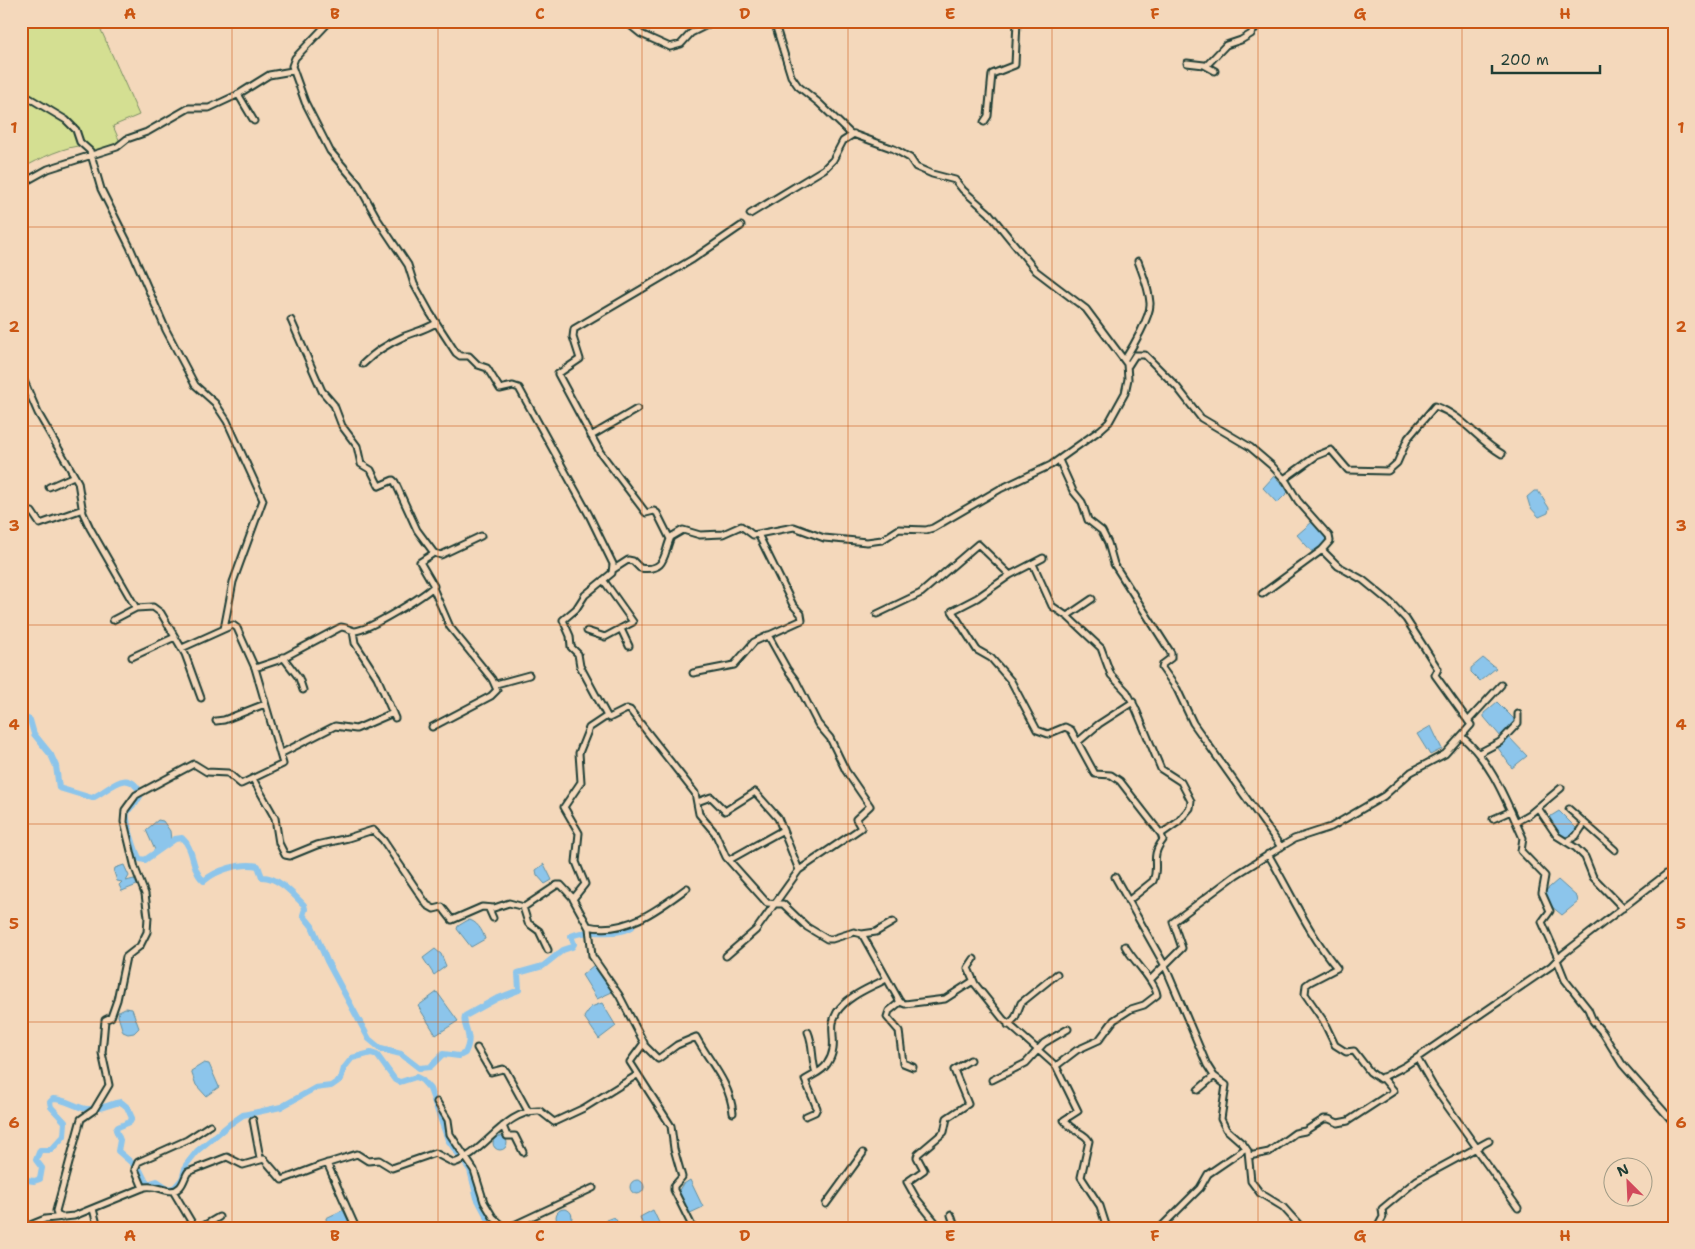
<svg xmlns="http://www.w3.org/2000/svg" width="1695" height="1249" viewBox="0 0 1695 1249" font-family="'Shantell Sans',sans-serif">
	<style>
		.green { fill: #d4df92; stroke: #7a8e63 }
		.water { fill: #8cc5eb; stroke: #608fa2 }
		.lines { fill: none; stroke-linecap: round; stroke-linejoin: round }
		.river { stroke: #8cc5eb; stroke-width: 6 }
		.minor-casing { stroke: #1f3d34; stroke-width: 9 }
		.minor { stroke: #f4d8bb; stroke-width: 5 }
		.grid { fill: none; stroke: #ca5512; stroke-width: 1; stroke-opacity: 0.55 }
		.neatline { fill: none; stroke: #ca5512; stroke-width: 2 }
		.grid-label { font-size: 16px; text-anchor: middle; font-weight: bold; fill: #ca5512 }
	</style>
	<rect width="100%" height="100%" fill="#f4d8bb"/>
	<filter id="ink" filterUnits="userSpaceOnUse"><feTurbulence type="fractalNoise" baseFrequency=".02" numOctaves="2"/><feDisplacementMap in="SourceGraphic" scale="10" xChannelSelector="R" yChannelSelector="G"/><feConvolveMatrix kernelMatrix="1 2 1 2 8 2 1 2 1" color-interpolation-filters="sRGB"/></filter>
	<g filter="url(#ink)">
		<path class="green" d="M21,21H97L139,115L113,126L120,142L111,148L95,152L87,145C64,146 41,158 21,169Z"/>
		<path class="water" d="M1274,476L1289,491L1277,503L1263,488Z
			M1534,491H1538L1549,508L1548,513L1539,517L1530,507L1527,497Z
			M1312,522L1329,541L1314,554L1297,535Z
			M1483,658L1496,668L1480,681L1471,672V668Z
			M1497,702L1516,721L1501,737L1484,717V713Z
			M1431,726L1442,749L1430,755L1417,734Z
			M1508,736L1527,756L1512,768L1498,748V745Z
			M1559,811L1577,829L1575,834L1565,841L1555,833L1548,820L1551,816Z
			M158,820L163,821L170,831L171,840L166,845L155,850L146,830Z
			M544,864L552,880L545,884L537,875L536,870Z
			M124,865L129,876L126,881L134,879L137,885L122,891L119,885L122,882L117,881L114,872L115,868Z
			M1558,880L1577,897L1578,902L1562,915L1551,906L1543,893Z
			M468,920C476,920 483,931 485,939L471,947L457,929L458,926Z
			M435,949L441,954L446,966L434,975L423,958Z
			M594,965L612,992L597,999L582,975Z
			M437,992L458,1021L436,1035L418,1006Z
			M602,1003L616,1026L599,1039L584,1017L591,1007Z
			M125,1008L132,1009L139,1028L134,1033L128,1034L123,1032L118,1016L119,1011Z
			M204,1063L209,1064L219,1087L206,1096L196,1085L191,1071Z
			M493 1143a7 7 0 1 1 14 0a7 7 0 1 1-14 0Z
			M630 1187a7 7 0 1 1 14 0a7 7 0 1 1-14 0Z
			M690,1180L703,1207L688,1214L678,1192L682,1185Z
			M556 1217a8 8 0 1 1 16 0a8 8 0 1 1-16 0Z
			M343,1210L352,1228H327L326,1218Z
			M653,1210L660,1225L655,1228H644L640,1217Z
			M614,1217L622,1228H601L606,1220Z"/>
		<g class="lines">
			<path class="river" d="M21,716L30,720L34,734L51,755L56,766L59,788L92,798C109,791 127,765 141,794C139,802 130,806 127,813C125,820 136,854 140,859L145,860L175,839L182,838C195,849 191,871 204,881C216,870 242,862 258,866L262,877C278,877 292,893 304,905L305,909L303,915L312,926L327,961L369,1039L381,1049L401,1054L419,1068L430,1067L443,1054L459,1056L465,1053C475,1033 461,1027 465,1016L496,999L519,990L518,973L543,966L563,950L572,947L574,944L571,936C591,927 613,938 632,927
				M21,1179L34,1181L40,1179L42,1168L36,1160L40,1150H51L64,1136L65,1122L51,1107L50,1102L53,1099C65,1099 78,1108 87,1109C105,1110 107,1104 121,1102L127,1107L132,1118L130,1122L118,1127L116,1130L120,1140L118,1151L140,1170L147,1184L157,1181L169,1189L175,1187L182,1179L186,1165L197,1151L230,1124L243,1115L281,1107L315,1088L331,1086L341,1079L344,1068L352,1058L371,1053L377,1055L395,1080L400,1082L416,1077L422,1080L430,1089L448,1140L470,1170L477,1198L493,1228"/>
			<g class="minor-casing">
				<path id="minor" d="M330,21L295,58L292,66L305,102L330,151L358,184L378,220L408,265L414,284L430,313L456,353L460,356H469L478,365L487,368L500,389L513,386L519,388L589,515L613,564L612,573L585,595L576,609L563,620L570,636L571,647L578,654L580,666L607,716L589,728L579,753L581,782L564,807L579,833L576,862L585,884L573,899L589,928L592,956L619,995L644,1043L630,1062L671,1126L674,1149L682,1177L674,1186V1190L693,1228
					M625,21L641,34L670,47L681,44L691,33L715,21
					M1187,63L1204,65L1215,71
					M1206,66L1226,45L1241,40L1251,34L1260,21
					M21,93L66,120L76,130L80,142L90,151L101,189L130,247L166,330L195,385L215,403L227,421L263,500L233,582L224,629
					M238,94L254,121
					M984,122L988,116L992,74L1015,65L1017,21
					M21,184L48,169L117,147L127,139L147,132L189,108H209L237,95L269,75L292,71
					M750,214L824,169L833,160L843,141L854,134
					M1125,359C1132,348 1151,316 1150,303C1149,288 1143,275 1138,261
					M363,364C374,353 389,343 403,337C414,332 425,330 436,323
					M1128,366L1135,355H1145L1177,387L1201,418L1250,447L1271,465L1286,481L1298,501L1329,536L1330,541L1322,550L1338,566L1363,580L1391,603L1406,619L1438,669L1435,675L1471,725L1445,754L1411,772L1384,796L1331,827L1294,839L1284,845L1236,875L1173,922L1182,948L1150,980
					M21,374L38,413L78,482L83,513L90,528L136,608
					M591,436L637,409
					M1059,460L1073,491L1082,502L1088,520L1102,531L1108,543L1114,564L1171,653V658L1163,664L1162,668L1177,689L1193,723L1281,847
					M1284,479L1316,456L1331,450L1348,470L1388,471L1397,463L1408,438L1435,406C1465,417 1476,439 1502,454
					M49,487L74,476
					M32,512L40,524L83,509
					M670,539L657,513L654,511L646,513L600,452L558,374L580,359L573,337L574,329L693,259L741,226
					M434,553L441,555L481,536
					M1043,558L1010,575L977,598L952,611L977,650L991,658L1011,681L1037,730L1048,734L1065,727L1071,730L1095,774L1111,775L1120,781L1161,834L1163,840C1149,858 1160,865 1153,881L1128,901
					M1033,564L1052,606L1068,617L1101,648L1111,675L1127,692L1135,707L1161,769L1181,782L1191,801L1190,808L1178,822L1161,834
					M614,569L628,560L633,561L640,568C667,572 663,554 671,537L683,530L700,535L723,534L741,526L753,535L794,527L824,538L867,542L882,540L899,529L926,530L933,528L1000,489L1051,465L1100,430L1109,422L1125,393L1128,379L1127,364L1086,309L1036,271L989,213L963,190L955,180L932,174L916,167L910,158L894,149L850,133L819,103L798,86L791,76L774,21
					M1262,594L1322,550
					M877,614L921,593L978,544L1010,575
					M1067,616L1092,599
					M113,620L136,608L153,607L161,613L175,637
					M621,629L629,646
					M353,631L355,643L377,677L395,718
					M587,631L605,637L633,622L604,581
					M132,657L175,637L185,654L201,698
					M283,657L299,678L303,690
					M255,668L279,660L341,627C346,627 351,631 355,631C369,630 424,596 434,586L420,562L434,553L417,530L395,482L393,480L379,486L371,470L361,464L357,446L342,426L334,405L322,391L291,320
					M693,673L734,665L754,642L802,620L801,614L793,605L758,534
					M496,684L529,675
					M607,716L609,718L627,709L630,710L695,793L699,814L715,833L726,857L767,903L783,904L807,927L827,939H832L854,932L862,934L900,1002L905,1004L945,999L973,981
					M216,721L224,720L265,704
					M1468,721L1501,685
					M432,727L491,696L497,690L492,679L450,627L433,588
					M1461,736C1492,762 1506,801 1523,838L1521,851L1545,876L1542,893L1550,911L1542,922L1558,958
					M1079,741L1099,724L1133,702
					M1479,753L1500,742L1518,723V714
					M280,754L335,726L356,729L393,713
					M253,779L275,818L279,843L285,855L290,856L317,845L348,838L373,830L383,840L427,905L434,909L442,907L452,920L482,907L494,908L509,903L524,907L557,885H561L573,898
					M697,802L711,797L725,811L755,792L778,818L799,870
					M1538,808L1557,836L1576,848L1585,857L1593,877L1623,908
					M1569,809L1615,850
					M1493,819L1511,811
					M1516,822L1530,814L1561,788
					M1566,842L1576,836L1584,824
					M1268,854C1291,893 1308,933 1337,968L1310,982L1306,985L1305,994L1323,1020L1335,1045L1346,1052L1354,1051L1370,1072L1380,1079C1390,1073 1399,1070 1408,1064L1551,966L1563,954L1674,868
					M729,860L783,830
					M1115,877L1165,966L1207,1065L1214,1076L1226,1085L1221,1119L1226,1129L1243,1144L1248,1151L1251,1181L1260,1193L1283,1207L1302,1228
					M523,907L528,923L539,931L548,950
					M489,909L493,918
					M588,926C625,935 659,909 687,888
					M862,934L876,932L893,922
					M726,956L756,930L799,870L861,828L856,819L870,806L846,771L830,738L818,724L796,681L787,669L768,635
					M974,959L968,968L975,984L1003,1019L1038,1050
					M1557,960L1565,980L1588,1009L1593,1021L1603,1033L1622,1064L1674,1123
					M900,1002L889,1011L887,1017L899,1031L903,1063L913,1067
					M1008,1025L1015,1018L1021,1003L1057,974
					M808,1032C814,1046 811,1059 816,1073
					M644,1045L658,1059L677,1045L696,1037C710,1063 730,1082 733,1113
					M477,1048L491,1072L503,1069L506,1071L529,1113
					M1038,1050L1056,1066L1078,1111L1064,1120C1072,1132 1085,1132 1089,1141L1081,1177L1100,1206L1107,1228
					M1417,1058L1433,1086L1477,1148
					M1056,1066L1077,1050L1099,1040L1114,1020L1131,1009L1144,1005L1157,995C1155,981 1133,961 1125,946
					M992,1080L1026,1063L1044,1043L1068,1029
					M1198,1090L1214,1076
					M437,1102L448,1120L450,1134L474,1170L484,1202L493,1217L502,1225L508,1227L514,1225L593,1188
					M806,1116L815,1112L817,1108L805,1080C812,1075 822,1072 827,1064C841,1043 826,1030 837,1012C847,996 870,988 886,979
					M253,1120L260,1158
					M503,1126L507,1136H515L523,1152
					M1476,1149L1518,1208
					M1249,1156L1269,1152L1295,1133L1305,1131L1324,1119H1329L1338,1123L1348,1121L1394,1091L1382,1077
					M327,1163L356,1228
					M143,1188L135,1169L138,1162L187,1140L210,1125
					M173,1191L195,1228
					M826,1204L863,1153
					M93,1209L98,1228
					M62,1218L57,1215L56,1211L81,1119L94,1110L109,1085L102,1053L105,1020L111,1017L117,1000L126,957L140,946L147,932L148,917L145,894L135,868L124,822L125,810L136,795L194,764L207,772L228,773L241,784L283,764L255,668L237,628L233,625L182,648
					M23,1228L45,1219L74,1216L145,1187C159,1184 170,1197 180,1187C184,1183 185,1176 188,1172L227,1157L243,1165L264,1159L282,1180L319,1166L357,1154L368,1161L379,1160L392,1168L435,1153L454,1163C485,1153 505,1109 540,1111L554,1122L584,1108L637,1075
					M200,1228L219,1217
					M940,1228L916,1198L907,1182L924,1170L917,1157L918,1154L944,1132L947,1118L968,1104L954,1070L970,1060
					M948,1228L954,1224L951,1215
					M1160,1228L1200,1188L1208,1174L1246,1148
					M1377,1228L1383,1217L1382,1209L1417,1180L1489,1141"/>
			</g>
			<use href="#minor" class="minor"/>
		</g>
	</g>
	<path class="grid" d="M232,21V1228M438,21V1228M642,21V1228M848,21V1228M1052,21V1228M1258,21V1228M1462,21V1228M21,227H1674M21,426H1674M21,625H1674M21,824H1674M21,1022H1674"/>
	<rect width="1695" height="1249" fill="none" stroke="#f4d8bb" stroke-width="55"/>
	<g transform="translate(1628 1182) rotate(336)"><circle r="24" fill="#f4d8bb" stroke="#9f9a85"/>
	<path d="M0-4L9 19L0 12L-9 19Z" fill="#d1495b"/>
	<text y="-8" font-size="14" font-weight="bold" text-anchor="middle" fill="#1f3d34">N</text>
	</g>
	<path d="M1492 65v8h108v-8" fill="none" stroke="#1f3d34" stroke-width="2.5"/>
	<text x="1500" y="65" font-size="15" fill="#1f3d34" stroke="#f4d8bb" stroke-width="4" paint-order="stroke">200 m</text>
	<rect x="28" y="28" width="1640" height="1194" class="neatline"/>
	<g class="grid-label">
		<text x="130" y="19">A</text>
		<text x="335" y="19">B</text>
		<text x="540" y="19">C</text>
		<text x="745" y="19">D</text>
		<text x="950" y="19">E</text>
		<text x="1155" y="19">F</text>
		<text x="1360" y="19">G</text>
		<text x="1565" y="19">H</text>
		<text x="14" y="133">1</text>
		<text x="1681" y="133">1</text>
		<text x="14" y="332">2</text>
		<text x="1681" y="332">2</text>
		<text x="14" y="531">3</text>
		<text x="1681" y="531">3</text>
		<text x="14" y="730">4</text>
		<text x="1681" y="730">4</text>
		<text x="14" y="929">5</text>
		<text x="1681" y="929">5</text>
		<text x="14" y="1128">6</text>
		<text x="1681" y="1128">6</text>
		<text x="130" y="1241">A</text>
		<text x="335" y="1241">B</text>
		<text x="540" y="1241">C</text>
		<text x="745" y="1241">D</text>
		<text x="950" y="1241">E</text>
		<text x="1155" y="1241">F</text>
		<text x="1360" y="1241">G</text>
		<text x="1565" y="1241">H</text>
	</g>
</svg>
